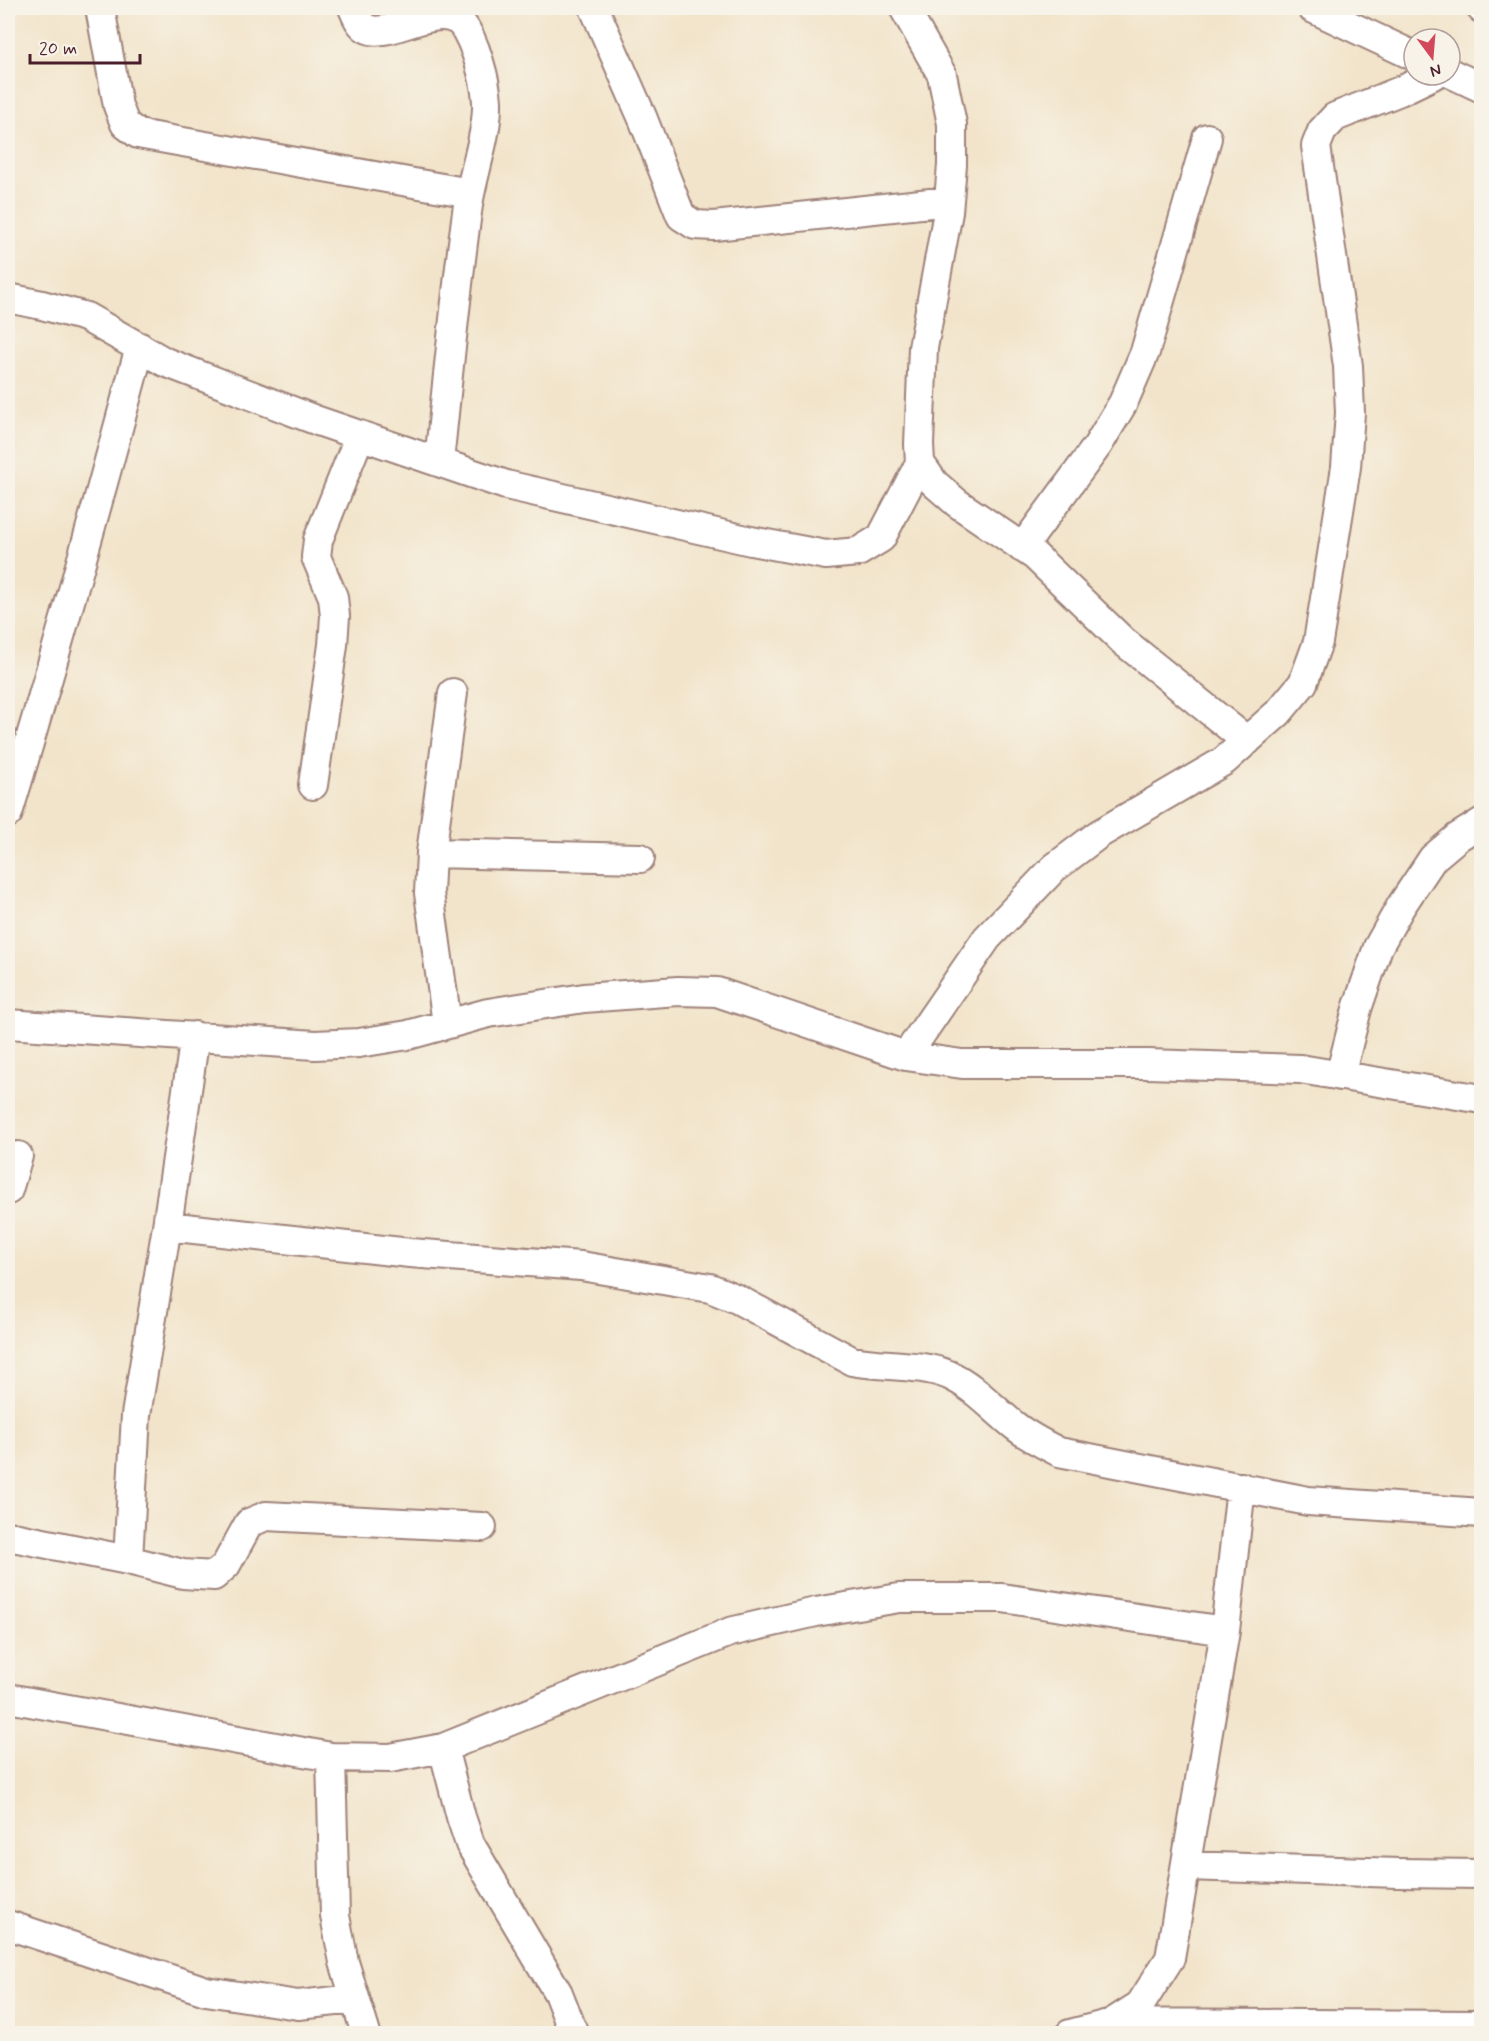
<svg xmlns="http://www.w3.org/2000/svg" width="1489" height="2041" viewBox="0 0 1489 2041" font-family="Mynerve,sans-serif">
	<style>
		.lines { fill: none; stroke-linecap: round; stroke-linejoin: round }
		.street-casing { stroke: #9e827a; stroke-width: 32 }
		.street { stroke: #fff; stroke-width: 28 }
	</style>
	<rect width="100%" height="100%" fill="#f7f3e8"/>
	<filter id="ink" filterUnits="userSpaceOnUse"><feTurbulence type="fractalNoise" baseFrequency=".0167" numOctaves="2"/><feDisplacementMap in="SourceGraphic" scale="12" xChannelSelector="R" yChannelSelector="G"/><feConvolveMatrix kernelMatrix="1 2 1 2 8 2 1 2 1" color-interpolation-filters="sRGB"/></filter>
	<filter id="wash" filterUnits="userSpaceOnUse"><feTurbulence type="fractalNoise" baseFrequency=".008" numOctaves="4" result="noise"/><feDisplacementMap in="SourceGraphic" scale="24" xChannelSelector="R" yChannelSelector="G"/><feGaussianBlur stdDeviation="1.35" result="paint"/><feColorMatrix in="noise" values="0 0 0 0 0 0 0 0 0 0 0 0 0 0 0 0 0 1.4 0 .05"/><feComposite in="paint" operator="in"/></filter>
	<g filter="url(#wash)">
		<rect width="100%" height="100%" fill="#f2e4ca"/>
	</g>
	<g filter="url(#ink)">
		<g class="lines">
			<g class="street-casing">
				<path id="street" d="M100,8L118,106L125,124L138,134L470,193
					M353,8C356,15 360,26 368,29C390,39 439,0 462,24C475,41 486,81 487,102C488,132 473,173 468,205C456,290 448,376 439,462
					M594,8L643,119L681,216L695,225L714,226L949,201
					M904,8L942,75L952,124V165L948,212L923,348L919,444L920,463L934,483L957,503L1035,556L1123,641L1247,741
					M1312,8L1414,56
					M1481,8L1482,9
					M1450,73L1482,88
					M8,298L42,305L86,317L165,362L318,421L506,485L751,541L826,555L858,552L881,538L920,463
					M1022,548L1098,445L1123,403L1145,352L1207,138
					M313,785L333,645L335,616L333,597L316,557L318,540L360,435
					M8,813C55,659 98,503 140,347
					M431,853L640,858
					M8,1024L315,1045L359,1043L408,1035L488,1013L584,998L678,991L717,992L906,1056L962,1064H1148L1300,1069L1482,1099
					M447,1024L429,893L431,853L453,693
					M906,1056L987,938L1054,868L1099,834L1224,761L1278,713L1303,683L1318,642L1346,467L1350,413L1348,366L1316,146L1322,131L1335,117L1400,91L1433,75
					M1340,1076L1357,1009L1378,947L1401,906L1433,858L1458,837L1482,822
					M8,1190L18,1156
					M167,1226L410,1253L581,1266L710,1288L737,1299L852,1361C884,1367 919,1363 949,1375C974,1386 993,1409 1015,1426C1029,1437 1043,1444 1059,1452L1308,1501L1482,1513
					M8,1536L128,1560L183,1574L214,1576L226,1565L249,1523L266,1516L482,1527
					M128,1560L136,1415L167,1226L195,1036
					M8,1698L331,1757L390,1758L443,1748L730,1632L816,1612L899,1598H1002L1225,1631
					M443,1748L461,1817L470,1844L558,1993L574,2034
					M331,1757L335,1916L344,1962L366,2034
					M1186,1866L1398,1873L1482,1874
					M8,1925L206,1991L298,2005L355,1999
					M1112,2023L1482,2025
					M1070,2034L1112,2023L1140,2005L1170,1958L1225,1631L1241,1487"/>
			</g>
			<use href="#street" class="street"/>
		</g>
	</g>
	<rect width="1489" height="2041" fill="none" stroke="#f7f3e8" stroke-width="30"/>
	<g transform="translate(1432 57) rotate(164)"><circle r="28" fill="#f7f3e8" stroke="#b29e9c" stroke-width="1.5"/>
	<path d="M0-4.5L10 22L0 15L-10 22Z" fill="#d1495b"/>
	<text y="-9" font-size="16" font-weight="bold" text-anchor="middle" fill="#4a1f2b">N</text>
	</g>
	<path d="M30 54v9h110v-9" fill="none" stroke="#4a1f2b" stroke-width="3"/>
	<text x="39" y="54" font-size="18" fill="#4a1f2b" stroke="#f7f3e8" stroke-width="4.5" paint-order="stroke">20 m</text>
</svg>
